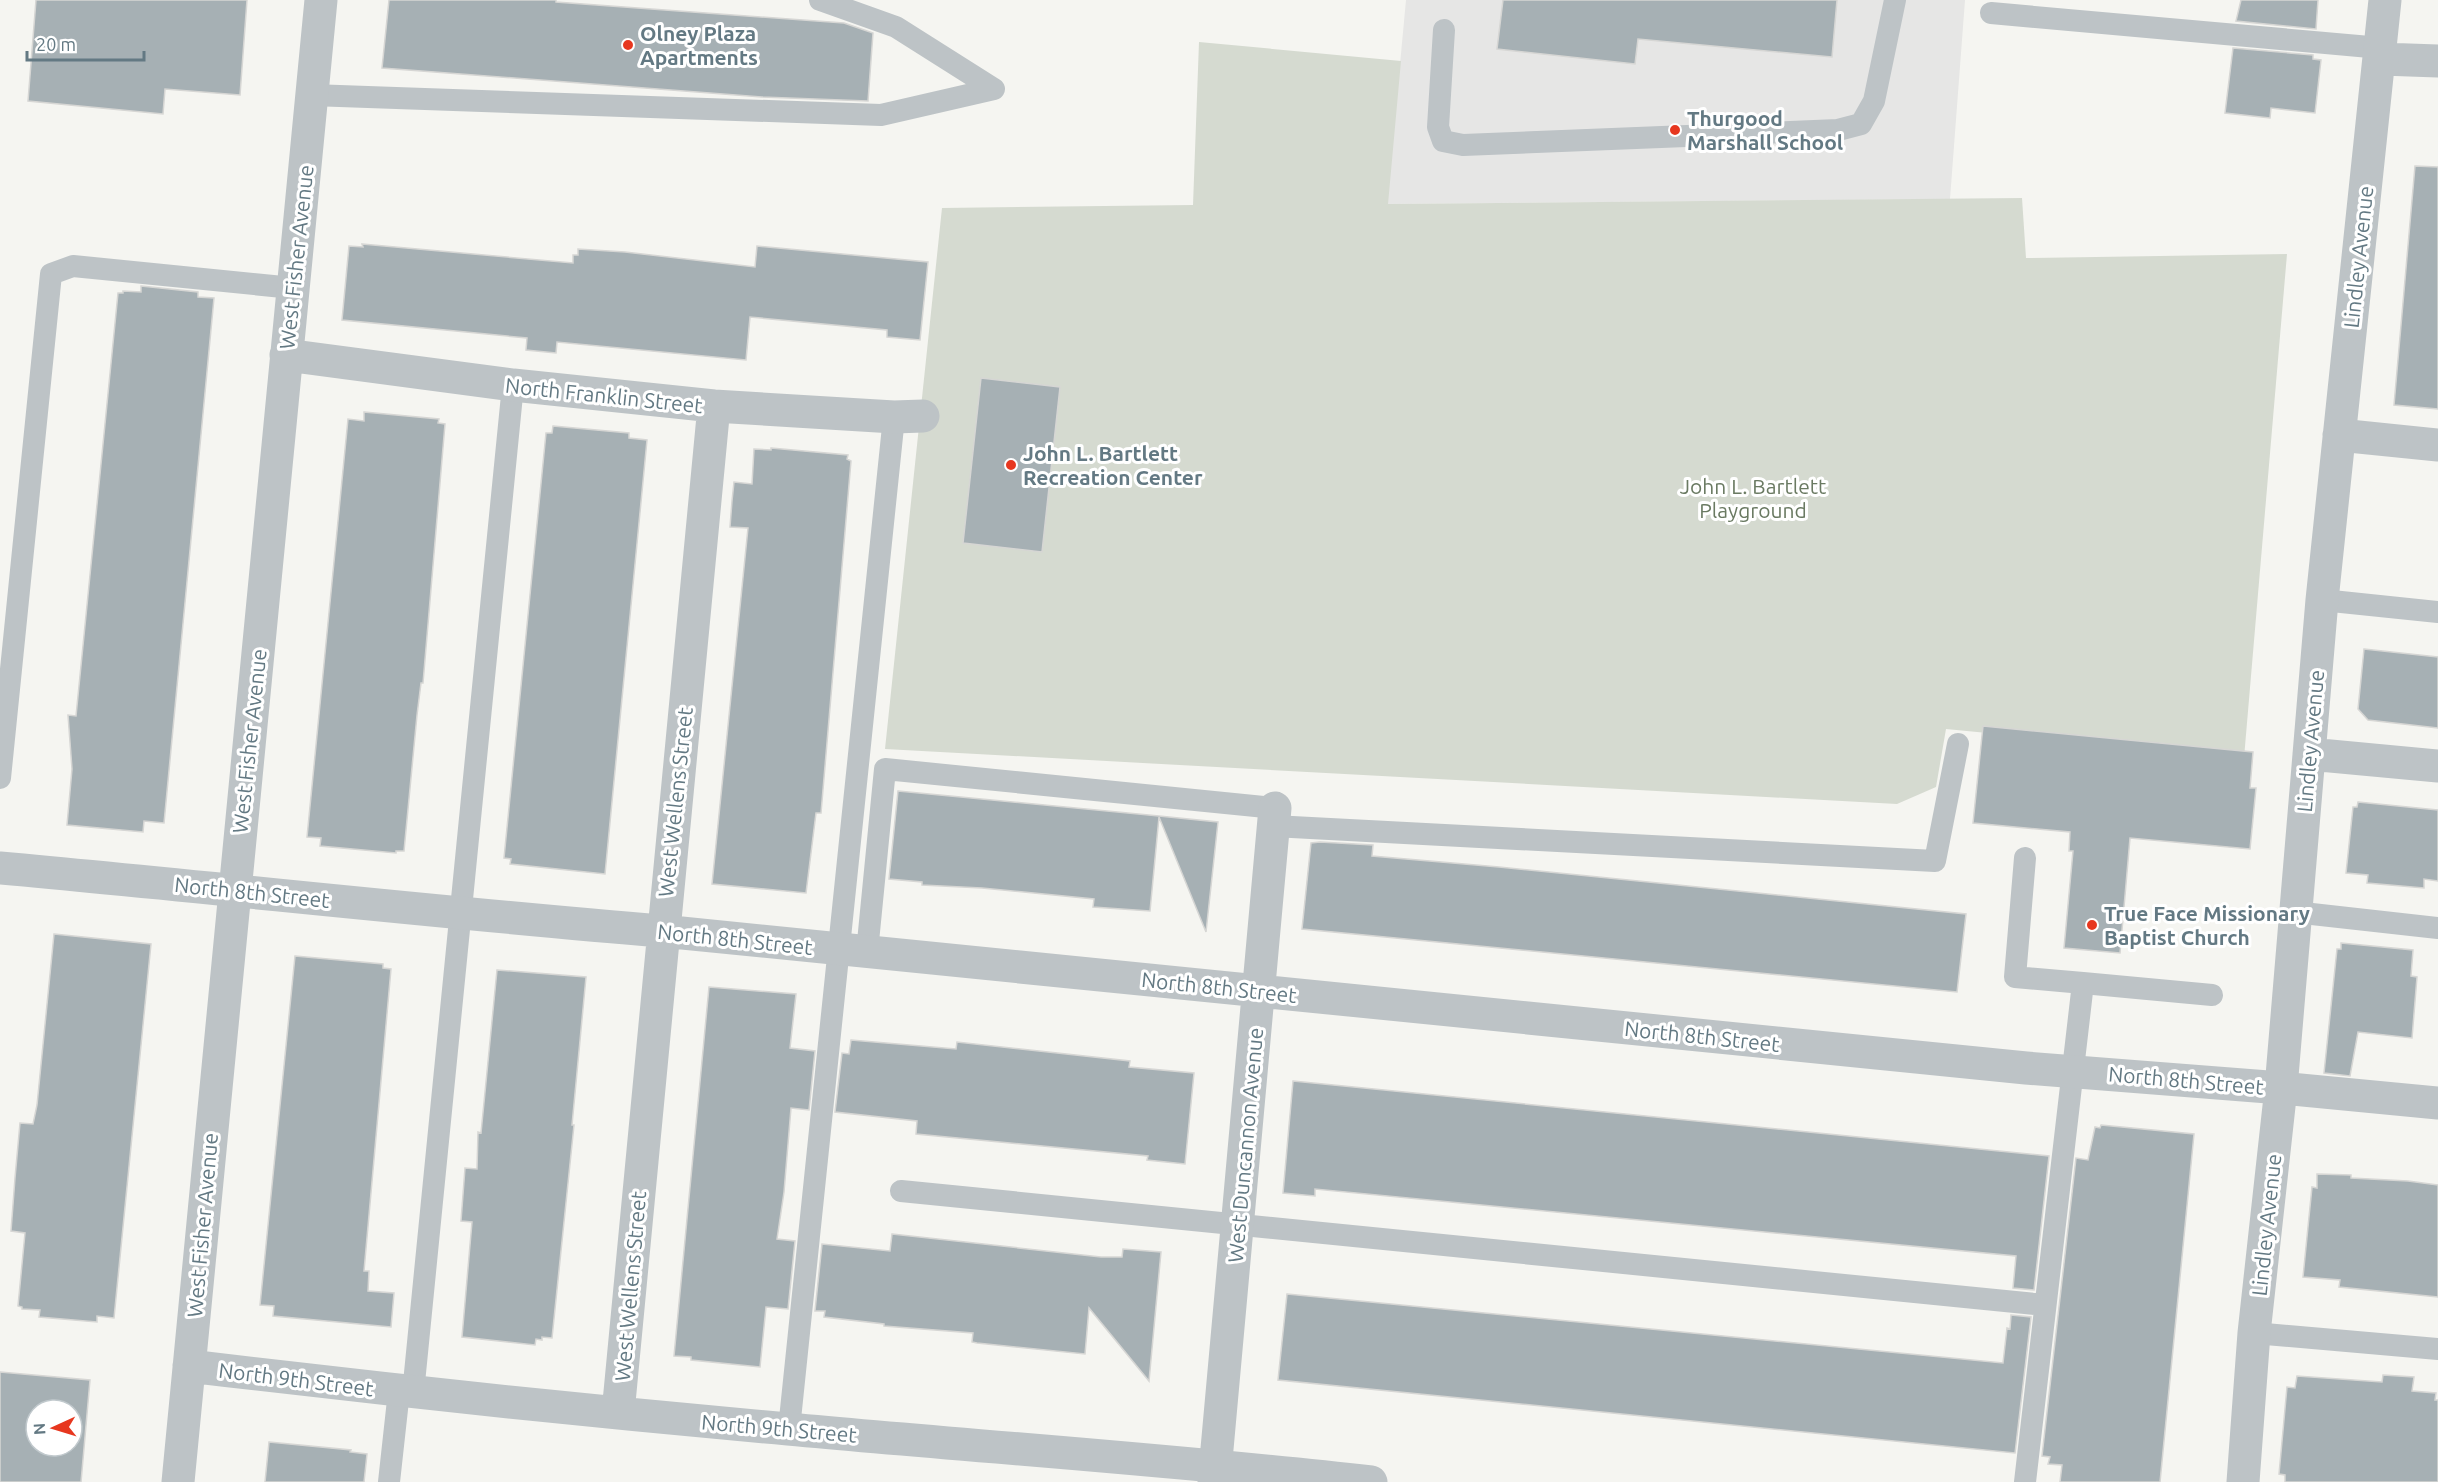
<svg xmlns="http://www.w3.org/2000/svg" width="2438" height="1482" viewBox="0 0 2438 1482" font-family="Ubuntu,sans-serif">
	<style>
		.built { fill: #e6e6e5 }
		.green { fill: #d5dad0 }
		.building { fill: #a6b0b4; stroke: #d6d6d4; stroke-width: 1.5; fill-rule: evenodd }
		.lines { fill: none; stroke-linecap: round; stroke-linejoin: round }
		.lane { stroke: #bdc3c6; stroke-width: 22 }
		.street { stroke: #bdc3c6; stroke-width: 33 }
		.poi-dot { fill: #e7371f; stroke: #fff; stroke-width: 2 }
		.labels { text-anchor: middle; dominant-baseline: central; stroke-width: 6; stroke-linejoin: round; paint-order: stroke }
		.poi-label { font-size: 21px; font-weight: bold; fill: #637983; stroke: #fff; text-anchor: start }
		.street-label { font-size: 21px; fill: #637983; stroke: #fff }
		.park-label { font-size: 21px; fill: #6a7a62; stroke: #fff }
	</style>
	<rect width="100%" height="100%" fill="#f5f5f1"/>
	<path class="built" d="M1406,0H1965L1950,199L1387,204Z"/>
	<path class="green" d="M1199,42L1401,61L1388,204L2022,198L2026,258L2287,254L2244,758L1946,729L1936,787L1897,804L885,749L942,208L1193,205Z"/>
	<path class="building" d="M36,0H247L240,95L165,89L163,114L28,101Z
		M389,0H556V2L844,23L873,33L868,101L762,97L382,68Z
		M1503,0H1837L1832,57L1638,39L1635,64L1497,49Z
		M2241,0H2318L2316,29L2236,21Z
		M2233,48L2313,55V59L2321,60L2315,113L2271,108L2270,118L2225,113Z
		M2415,166L2438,167V409L2394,405Z
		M362,244L573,263V255H578V249L625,252L755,267L757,246L928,262L920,340L887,337V330L750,317L746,360L557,342L556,353L526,350L527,338L342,320L349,246L363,247Z
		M141,286L198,292V297L214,298L164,823L144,821L143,832L67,825L72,769L68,715L76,716L118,293H123V291L141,292Z
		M981,378L1060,387L1042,552L963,543Z
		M364,412L439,419L438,423L445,424L423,683H421L417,715L404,851H396V853L320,846L321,838L307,837L348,419L364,421Z
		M553,426L629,433V438L647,440L605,874L510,864L511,859L504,858L546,433H552Z
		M771,448L848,455L847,459L851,461L821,813H816L806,893L712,884L748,528L730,527L732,501L734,482L752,484L754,449L771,450Z
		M2364,649L2438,657V728L2368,720L2358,709Z
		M1983,726L2253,752L2250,788H2256L2250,849L2130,838L2120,953L2064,948L2073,851H2069L2070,832L1973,823Z
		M898,791L1159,816L1218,822L1206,932L1159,817L1150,911L1093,907L1094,899L982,888L922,885V882L889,879Z
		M2358,802L2438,810V881L2424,879V888L2367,883L2368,875L2346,873L2353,807H2357Z
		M1320,842L1373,845L1372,856L1499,867L1966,914L1957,992L1302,929L1311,843Z
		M54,934L151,944L114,1318L97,1316V1322L39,1317L40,1310L22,1309V1307L18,1306L25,1233L11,1231L15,1178L20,1123L33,1124L37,1105Z
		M2341,943L2413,950L2411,976L2417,977L2412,1038L2358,1032L2350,1076L2324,1073L2337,949H2341Z
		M295,956L383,964V968L391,969L364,1271H369L368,1291L394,1293L391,1327L273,1316L274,1306L260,1305Z
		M497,970L586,977L572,1125H574L552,1338L542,1337V1340L536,1339L535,1345L462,1337L472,1222L461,1221L465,1168L477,1169L478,1132L481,1133Z
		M709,987L796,994L790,1048L815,1051L809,1110L791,1108L784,1192L777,1239L795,1241L788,1309L766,1307L760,1367L691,1360V1357L674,1356Z
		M851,1040L956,1049L957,1042L1130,1061L1129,1067L1194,1073L1185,1164L1147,1160L1148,1156L916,1134L917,1121L835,1112L842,1053L849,1054Z
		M1293,1081L2049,1156L2034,1290L2013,1288L2016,1256L1315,1189V1196L1283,1193Z
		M2101,1125L2194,1134L2160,1482H2060L2062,1465L2048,1464L2050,1457L2042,1456L2076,1158L2088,1160L2095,1127L2100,1128Z
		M2317,1174L2351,1175V1178L2408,1181L2438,1185V1297L2339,1287L2340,1280L2303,1277L2312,1187L2317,1188Z
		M892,1234L1101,1257H1122L1123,1249L1161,1252L1149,1381L1089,1308L1085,1354L977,1343L972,1342L973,1333L884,1326V1324L824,1317L825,1311H815L822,1244L890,1251Z
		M1287,1294L2003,1363L2007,1328L2010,1329L2011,1315L2031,1317L2015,1453L1278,1380Z
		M0,1372L90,1380L81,1482H0ZM36,1410H72V1446H36Z
		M2383,1375L2414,1377L2412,1391L2436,1393L2435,1400H2438V1482H2285V1475L2279,1474L2287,1387L2295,1388L2297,1376L2382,1382Z
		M269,1442L351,1450L350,1452L367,1454L364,1482H265Z"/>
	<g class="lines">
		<path class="lane" d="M1991,13L2381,48
			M1444,30L1438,127L1443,141L1463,145L1838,130L1861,124L1874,101L1895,0
			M311,95L881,115L994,89L896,27L820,0
			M2322,600L2438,612
			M0,778L51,274L73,266L293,288
			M1273,826L1935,861L1958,744
			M2025,858L2015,977L2083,983
			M2294,912L2438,928
			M867,952L885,769L1275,808
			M901,1191L2045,1305
			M2254,1333L2438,1349
			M413,1393L513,385
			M789,1429L894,417
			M389,1482L399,1391
			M2025,1482L2083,983L2212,995"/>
		<path class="street" d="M2381,59L2438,61
			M286,355L513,385L714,406L894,417L923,416
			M2339,435L2438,445
			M2309,754L2438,766
			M0,868C221,888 441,913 662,931L2026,1068L2281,1088L2438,1103
			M189,1366C388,1390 588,1411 788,1429C982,1447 1177,1460 1371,1482
			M618,1413L714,406
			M178,1482L321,0
			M1214,1482L1275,808
			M2243,1482L2254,1333L2281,1088L2322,600L2385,0"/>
	</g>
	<g class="poi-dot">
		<circle cx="628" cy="45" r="6"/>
		<circle cx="1675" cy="130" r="6"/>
		<circle cx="1011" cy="465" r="6"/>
		<circle cx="2092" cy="925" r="6"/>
	</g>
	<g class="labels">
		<g class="poi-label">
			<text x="640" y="33">Olney Plaza<tspan x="640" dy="24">Apartments</tspan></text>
			<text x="1687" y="118">Thurgood<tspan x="1687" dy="24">Marshall School</tspan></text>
			<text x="1023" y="453">John L. Bartlett<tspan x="1023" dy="24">Recreation Center</tspan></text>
			<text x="2104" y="913">True Face Missionary<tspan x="2104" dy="24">Baptist Church</tspan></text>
		</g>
		<g class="street-label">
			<text transform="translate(296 257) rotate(-84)">West Fisher Avenue</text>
			<text transform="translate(2358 257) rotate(-84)">Lindley Avenue</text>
			<text transform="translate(604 395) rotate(6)">North Franklin Street</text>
			<text transform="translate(249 741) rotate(-84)">West Fisher Avenue</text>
			<text transform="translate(2310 741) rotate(-85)">Lindley Avenue</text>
			<text transform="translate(675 802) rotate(-84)">West Wellens Street</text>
			<text transform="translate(252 892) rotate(6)">North 8th Street</text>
			<text transform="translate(735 939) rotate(6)">North 8th Street</text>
			<text transform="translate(1219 987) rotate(6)">North 8th Street</text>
			<text transform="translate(1702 1036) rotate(6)">North 8th Street</text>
			<text transform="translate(2186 1080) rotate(5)">North 8th Street</text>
			<text transform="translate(1245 1145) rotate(-85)">West Duncannon Avenue</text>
			<text transform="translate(202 1225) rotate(-85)">West Fisher Avenue</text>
			<text transform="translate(2266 1225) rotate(-84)">Lindley Avenue</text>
			<text transform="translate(630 1286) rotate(-85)">West Wellens Street</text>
			<text transform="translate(296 1379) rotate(7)">North 9th Street</text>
			<text transform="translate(779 1428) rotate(5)">North 9th Street</text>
		</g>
		<g class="park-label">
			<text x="1753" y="486">John L. Bartlett<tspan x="1753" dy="24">Playground</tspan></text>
		</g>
	</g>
	<g transform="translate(54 1428) rotate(266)"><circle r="28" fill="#ffffff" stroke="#c1c9cd" stroke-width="1.5"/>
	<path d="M0-4.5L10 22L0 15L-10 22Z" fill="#e7371f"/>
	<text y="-9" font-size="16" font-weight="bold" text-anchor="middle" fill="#637983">N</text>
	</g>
	<path d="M27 51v9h117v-9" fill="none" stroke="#637983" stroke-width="3"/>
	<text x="36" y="51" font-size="18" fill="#637983" stroke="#ffffff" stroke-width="4.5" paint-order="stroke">20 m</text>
</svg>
